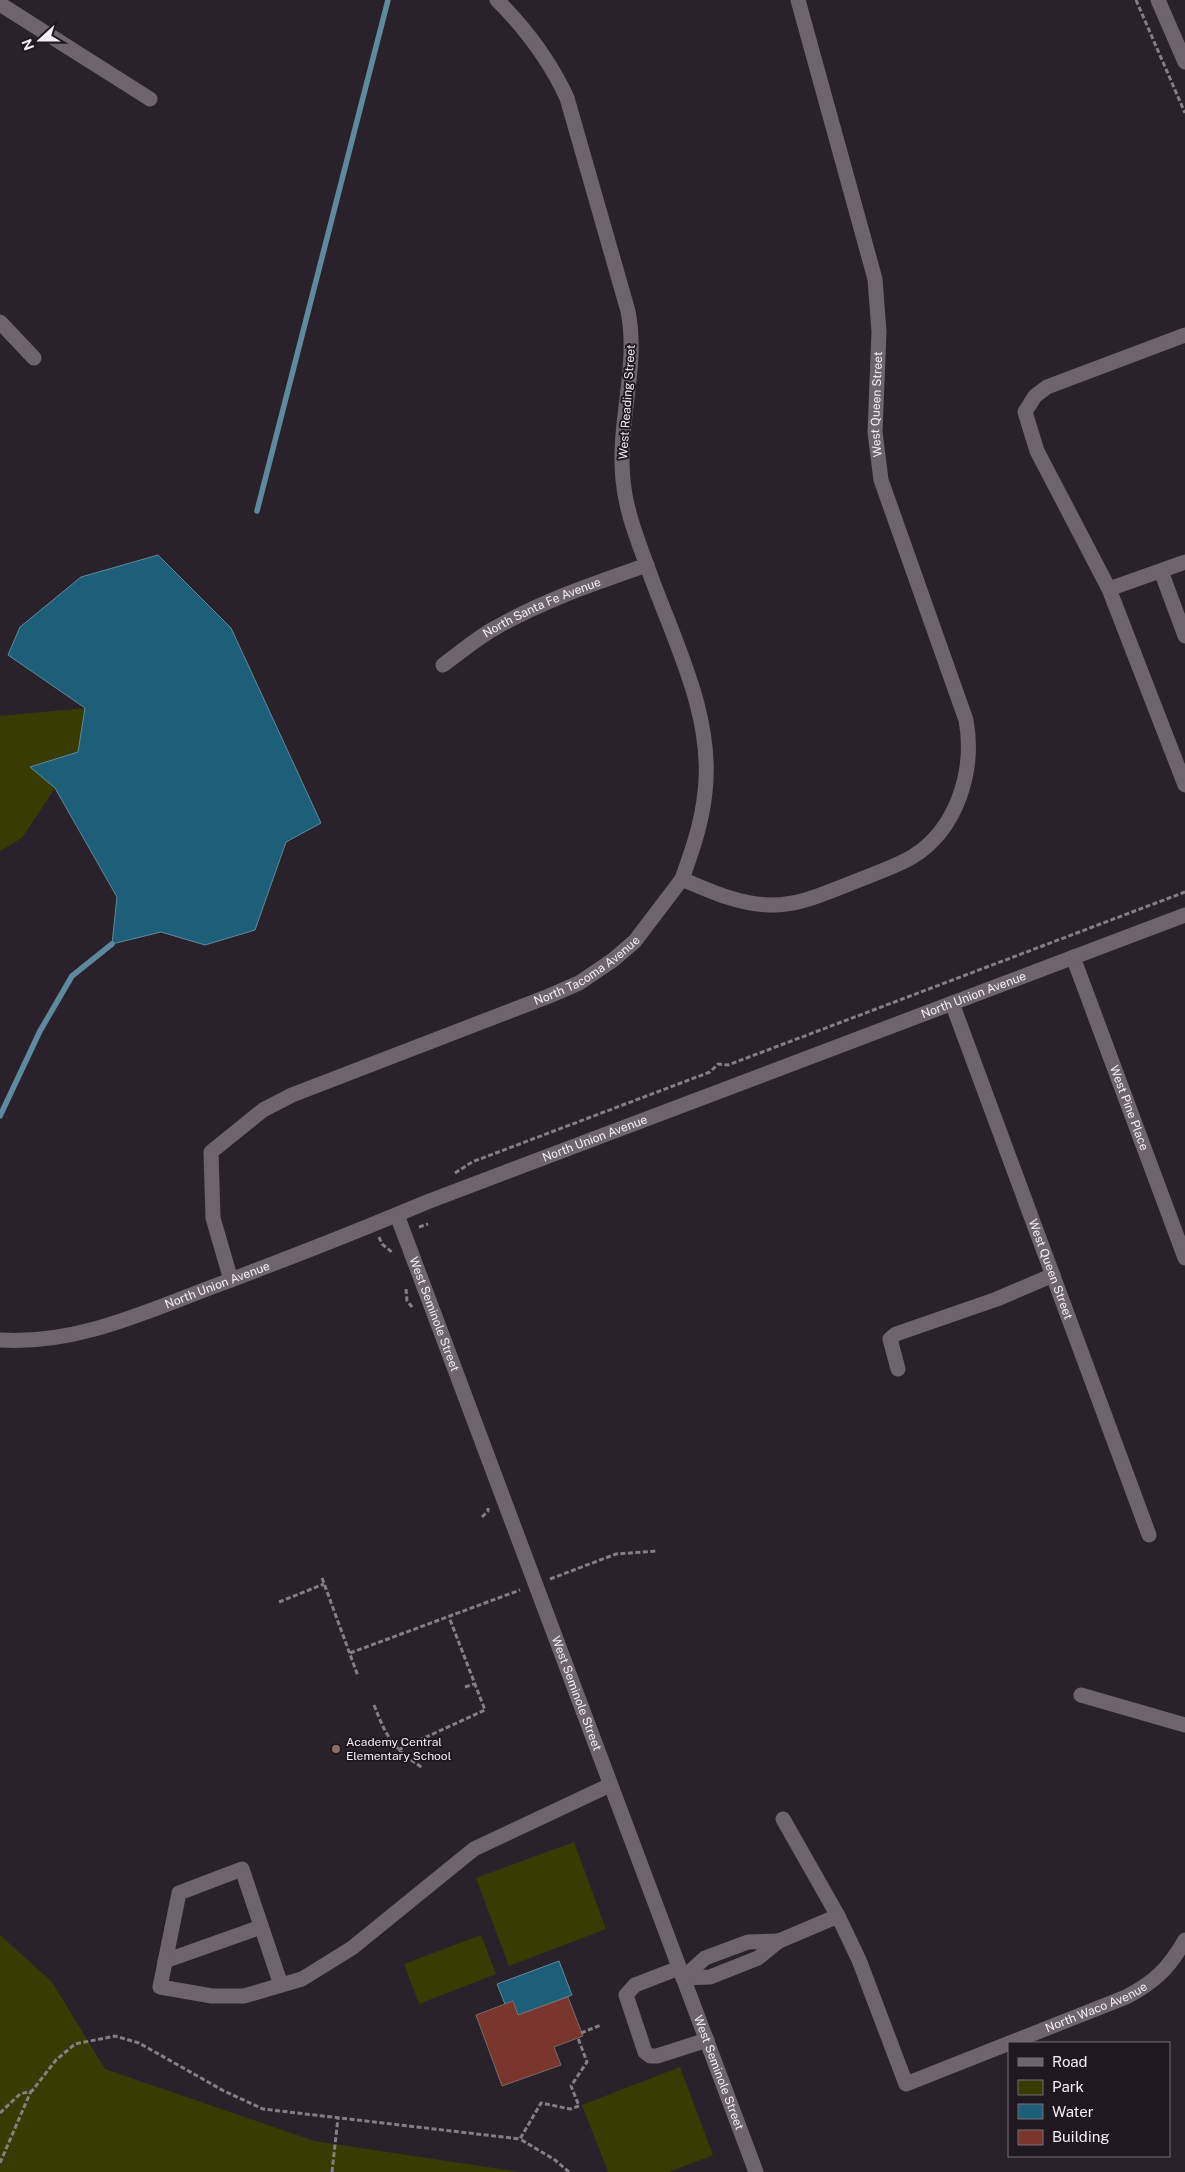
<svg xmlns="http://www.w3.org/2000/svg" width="1185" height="2172" viewBox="0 0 1185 2172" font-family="'Public Sans',sans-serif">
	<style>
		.green { fill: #393c02 }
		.water { fill: #1d5f79; stroke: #5e8a9e }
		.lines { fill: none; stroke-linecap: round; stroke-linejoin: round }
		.stream { stroke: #5e8a9e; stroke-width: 5.5 }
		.building { fill: #7a362d; stroke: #796a67 }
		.path { stroke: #857e85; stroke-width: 3; stroke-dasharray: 5 2.5; stroke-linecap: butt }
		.minor { stroke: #6e646e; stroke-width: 15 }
		.education-dot { fill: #8d6e63; stroke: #201820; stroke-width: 2 }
		.labels { text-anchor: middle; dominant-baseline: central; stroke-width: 4; stroke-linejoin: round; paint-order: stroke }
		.street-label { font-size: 12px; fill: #f5eff5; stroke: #201820 }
		.poi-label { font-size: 12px; fill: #f5eff5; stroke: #201820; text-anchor: start }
	</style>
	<rect width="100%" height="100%" fill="#2a222a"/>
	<path class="green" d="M85,708L78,752L30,767L55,788L22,838L0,851V716Z
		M574,1842L606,1929L509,1966L476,1878Z
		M0,1935L52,1982L105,2069L314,2141L520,2172H0Z
		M481,1935L496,1974L419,2004L404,1964Z
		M680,2067L713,2155L669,2172H608L582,2105Z"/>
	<path class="water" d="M158,555L231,628L321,823L286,842L255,930L205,945L161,932L112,944L117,897L55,788L30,767L78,752L85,708L8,655L20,627L81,577Z
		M559,1961L572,1995L518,2015L513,2002L505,2004L497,1984Z"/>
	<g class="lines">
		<path class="stream" d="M257,511L388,0
			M0,1116L40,1031L72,976L112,944"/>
	</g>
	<path class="building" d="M568,1997L583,2036L554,2047L561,2065L502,2086L476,2015L513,2001L518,2015Z"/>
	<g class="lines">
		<path class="path" d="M1136,0L1185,113
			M455,1173L472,1162L710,1072L718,1064L728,1065L1185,892
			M419,1227L428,1224
			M379,1237L382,1244L393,1253
			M406,1289L407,1301L413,1308
			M482,1517L488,1511V1508
			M322,1578L358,1676
			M550,1579L616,1554L657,1551
			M279,1602L324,1584
			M350,1653L520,1590
			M465,1687L474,1684
			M374,1705C387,1738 392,1748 423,1768
			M398,1750L485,1710L449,1617
			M581,2033L601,2025
			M0,2113L20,2094L32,2091L56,2060L75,2044L115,2036L139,2043L224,2091L263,2109L520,2139
			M0,2163L31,2091
			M332,2172L338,2118
			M569,2172L555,2160L520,2139L541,2103L570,2109L579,2106L571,2086L587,2062L578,2038"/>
		<g class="minor">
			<path d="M497,0C526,29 550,61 567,98L628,311C639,367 617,423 623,480C626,513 639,543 650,574C675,643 714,717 705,792C702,823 692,851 682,879"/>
			<path d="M1158,0L1185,62"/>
			<path d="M0,4L150,99"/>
			<path d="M0,322L34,358"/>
			<path d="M1185,335L1047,387L1035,396L1025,412L1037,451L1109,589L1185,785"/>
			<path d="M1161,571L1185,636"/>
			<path d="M1109,589L1185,562"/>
			<path id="s1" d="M443,665C461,652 478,637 497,627C544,600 596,583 647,565"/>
			<path id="s2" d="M1073,957L1185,1258"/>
			<path id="s3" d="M952,1003L1149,1535"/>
			<path id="s4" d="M397,1215L756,2172"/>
			<path id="s5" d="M231,1280L213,1218L211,1152L263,1110L292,1095L549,996L579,983L613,960L635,941L682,879C710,891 738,904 769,905C798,906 823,894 849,884C870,875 893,868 912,857C958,829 975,769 966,720L881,480L875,432L879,332L875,279L798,0"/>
			<path id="s6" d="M0,1340C75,1345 143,1313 212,1287C284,1260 356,1232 427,1202L1185,915"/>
			<path d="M898,1369L890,1339L896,1334L997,1299L1053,1275"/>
			<path d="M1081,1695L1185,1725"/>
			<path id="s7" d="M783,1819L838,1916L859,1960L906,2084L1126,1997C1155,1982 1169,1968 1185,1940"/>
			<path d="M165,1961L261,1927"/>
			<path d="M679,1968L635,1985L626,1995L645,2052L650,2056H657L707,2040"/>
			<path d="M683,1978L710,1977L758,1958L779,1941L838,1916"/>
			<path d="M683,1978L705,1958L748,1942L779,1941"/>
			<path d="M281,1985L242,1869L179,1893L160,1987L212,1996H244L302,1979L352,1948L474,1849L610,1785"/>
		</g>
	</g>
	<circle class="education-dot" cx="336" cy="1749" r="5"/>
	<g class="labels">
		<g class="street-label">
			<text transform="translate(627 402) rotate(-86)">West Reading Street</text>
			<text stroke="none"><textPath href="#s5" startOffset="1416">West Queen Street</textPath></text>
			<text stroke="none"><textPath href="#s1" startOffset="115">North Santa Fe Avenue</textPath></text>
			<text stroke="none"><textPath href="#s5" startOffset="551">North Tacoma Avenue</textPath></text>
			<text stroke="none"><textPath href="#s6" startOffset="1036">North Union Avenue</textPath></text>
			<text stroke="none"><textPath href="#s2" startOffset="161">West Pine Place</textPath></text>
			<text stroke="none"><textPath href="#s6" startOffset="631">North Union Avenue</textPath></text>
			<text stroke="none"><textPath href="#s3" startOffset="284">West Queen Street</textPath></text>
			<text stroke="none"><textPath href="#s6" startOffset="226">North Union Avenue</textPath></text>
			<text stroke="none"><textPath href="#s4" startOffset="106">West Seminole Street</textPath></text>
			<text stroke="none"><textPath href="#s4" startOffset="511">West Seminole Street</textPath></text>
			<text stroke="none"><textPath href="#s7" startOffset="498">North Waco Avenue</textPath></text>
			<text stroke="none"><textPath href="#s4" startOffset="916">West Seminole Street</textPath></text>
		</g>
		<g class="poi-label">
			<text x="346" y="1742">Academy Central<tspan x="346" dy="14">Elementary School</tspan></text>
		</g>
	</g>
	<rect x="1008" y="2042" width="162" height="115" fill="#201820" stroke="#756e75"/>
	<rect x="1018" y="2058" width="25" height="8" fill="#6e646e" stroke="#756e75"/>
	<text x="1052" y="2067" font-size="15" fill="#f5eff5">Road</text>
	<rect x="1018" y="2080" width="25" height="15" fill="#393c02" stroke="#756e75"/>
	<text x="1052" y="2092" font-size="15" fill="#f5eff5">Park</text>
	<rect x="1018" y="2104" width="25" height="15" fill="#1d5f79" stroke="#756e75"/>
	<text x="1052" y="2117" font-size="15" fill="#f5eff5">Water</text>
	<rect x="1018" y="2130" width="25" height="15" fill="#7a362d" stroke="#756e75"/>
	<text x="1052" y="2142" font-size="15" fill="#f5eff5">Building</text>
	<g transform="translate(40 40) rotate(249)" stroke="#201820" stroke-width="4" paint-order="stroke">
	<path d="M0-4L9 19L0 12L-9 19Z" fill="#f5eff5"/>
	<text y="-8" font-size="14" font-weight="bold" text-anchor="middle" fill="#f5eff5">N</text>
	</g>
</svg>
